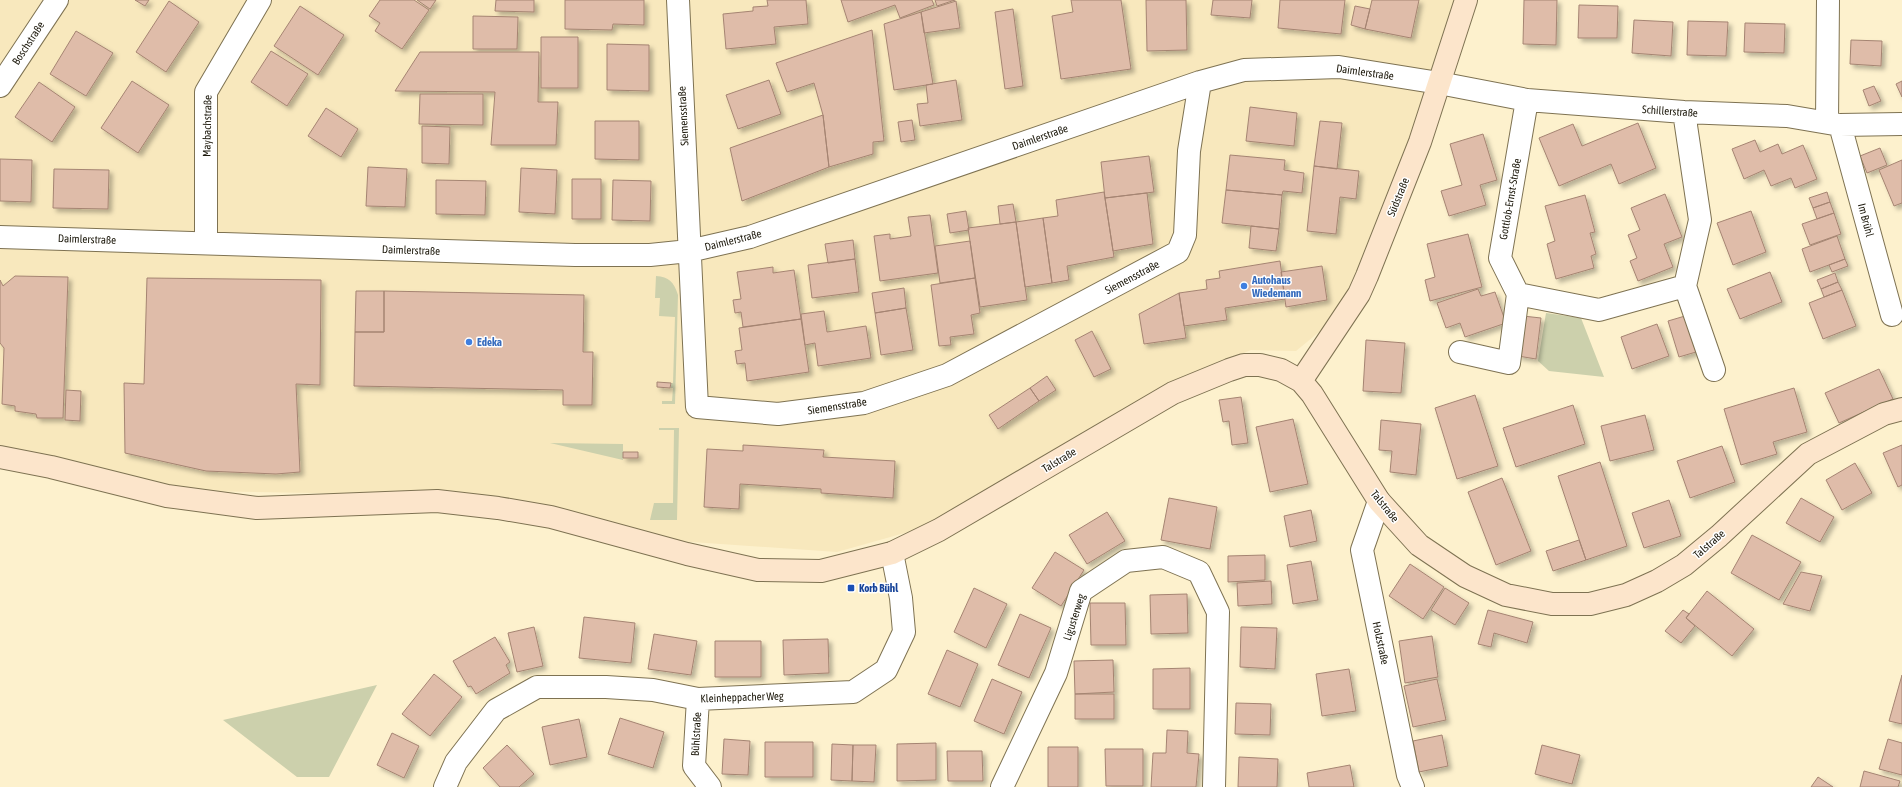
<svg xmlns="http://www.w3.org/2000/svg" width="1902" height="787" viewBox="0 0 1902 787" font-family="'Asap Condensed',sans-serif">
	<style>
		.built { fill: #f8e8bd }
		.green { fill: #ccd0ac }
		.building { fill: #dfbca9; stroke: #a58472; filter: url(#shadow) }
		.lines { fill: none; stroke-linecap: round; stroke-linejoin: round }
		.street-casing { stroke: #7e7252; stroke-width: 24 }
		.secondary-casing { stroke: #7e7252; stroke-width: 24 }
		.street { stroke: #fff; stroke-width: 22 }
		.secondary { stroke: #fce5cb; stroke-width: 22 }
		.shop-dot { fill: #3f7fe0; stroke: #fff; stroke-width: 1.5 }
		.transit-dot { fill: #1a4fb4; stroke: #fff; stroke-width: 1.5 }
		.labels { text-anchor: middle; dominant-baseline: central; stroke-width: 3; stroke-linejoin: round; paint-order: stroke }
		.street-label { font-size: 11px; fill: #1c180b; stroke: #fff }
		.shop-label { font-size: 11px; font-weight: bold; fill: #366cbe; stroke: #fff; text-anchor: start }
		.transit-label { font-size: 11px; font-weight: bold; fill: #164399; stroke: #fff; text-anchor: start }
	</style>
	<defs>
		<filter id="shadow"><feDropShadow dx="3.5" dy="3.5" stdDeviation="2" flood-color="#0004"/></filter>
	</defs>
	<rect width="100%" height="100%" fill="#fdf1cd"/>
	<path class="built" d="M0,0H1457L1448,33L1368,254L1330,323L1296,351L1251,350L1165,385L933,525L837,552L677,541L491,496L188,491L0,446Z"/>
	<path class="green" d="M656,276C669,277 674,282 678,295L675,404H662V401H672L673,388H670L671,383H673L675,317L659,316L660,298H655Z
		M1546,313L1581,318L1604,377L1549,371L1538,361Z
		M659,428H679L677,520H650L654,503H673L674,430H659Z
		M550,443L623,444V460Z
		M377,685L329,777H297L223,720Z"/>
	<path class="building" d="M135,0H149L145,6Z
		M380,0H414L429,10L402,49L375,31L380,23L369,16Z
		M417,0H436L430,9Z
		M496,0H534V12L495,11Z
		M565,0H644V25L613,24L612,30L565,29Z
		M767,0H806L808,24L774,27L776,44L726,49L723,14L753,11V7L768,6Z
		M841,0H932L934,5L900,18L895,5L848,22Z
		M935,0H955L937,6Z
		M1071,0H1121L1131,69L1061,79L1052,16L1073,12Z
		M1146,0H1186L1187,50L1147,51Z
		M1213,0H1252L1250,18L1211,15Z
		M1280,0H1345L1341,34L1278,28Z
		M1372,0H1419L1411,38L1365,29Z
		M1524,0H1557L1556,45L1523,44Z
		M169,1L199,22L166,72L136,52Z
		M956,1L960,28L924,33L921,12Z
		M1579,5L1618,6L1617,38H1578Z
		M300,6L344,35L318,75L274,46Z
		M1355,6L1370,9L1365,29L1351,25Z
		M1013,9L1023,86L1005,89L995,12Z
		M921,12L933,84L894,90L884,24Z
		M473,16L518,17L517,49H473Z
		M1634,20L1673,22L1671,56L1632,53Z
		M1688,21L1728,22L1726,56L1687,55Z
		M1745,23L1785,24L1784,53L1744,52Z
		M872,30L884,141L873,142V154L829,167L823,115L814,83L787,92L776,63Z
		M76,31L113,53L86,96L50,74Z
		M541,37H578V88H541Z
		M1851,40L1882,41L1881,66L1850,64Z
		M607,44L649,45V91L607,90Z
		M271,51L308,74L287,106L251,82Z
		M420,52H539L538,102H558L556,145H491L495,92L395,91Z
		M769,80L781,114L738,129L726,95Z
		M956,80L962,120L920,126L917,104L928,103L926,85Z
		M132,81L169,105L138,153L101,128Z
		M1902,81V97L1896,84Z
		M39,82L75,107L52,142L15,117Z
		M1874,86L1881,101L1869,106L1863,90Z
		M420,94H483V125L419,124Z
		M1250,107L1297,113L1294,146L1246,141Z
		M326,108L358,129L341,157L308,136Z
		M823,115L829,167L742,201L730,148Z
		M912,120L915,140L901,142L898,122Z
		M595,121H639V160L595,159Z
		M1320,121L1342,123L1337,169L1314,166Z
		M1638,123L1656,168L1619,184L1611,164L1559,186L1539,138L1573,124L1582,146Z
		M422,126L450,127L449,164L422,163Z
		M1483,134L1497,180L1480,185L1486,205L1449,216L1441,191L1462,185L1450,144Z
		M1755,140L1760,152L1778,144L1782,154L1803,145L1817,179L1795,188L1791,178L1771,186L1764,170L1744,179L1732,149Z
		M1880,148L1887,165L1867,173L1860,156Z
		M1230,155L1285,160L1284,170L1304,173L1302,193L1283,191L1282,195L1226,190Z
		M1149,156L1154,192L1105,198L1101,162Z
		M0,159L32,160L31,202L0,201Z
		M1902,160V203L1894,206L1879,170Z
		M1314,166L1359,171L1356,199L1340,197L1336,234L1307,231Z
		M368,167L407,169L405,207L366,206Z
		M521,168L557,170L555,214L519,212Z
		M54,169L109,170L108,209L53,208Z
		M572,179H601V219H572Z
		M436,180L486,181L485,215L436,214Z
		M613,180L651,181L650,221L612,220Z
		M1226,190L1282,195L1279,229L1222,223Z
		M1104,192L1114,257L1067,266L1069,280L1052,283L1043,218L1058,216L1056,200Z
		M1827,192L1830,202L1813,208L1809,198Z
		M1147,193L1153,244L1113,251L1105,198Z
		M1665,194L1682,237L1664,244L1673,267L1638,281L1630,261L1637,258L1628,235L1640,230L1631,208Z
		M1585,195L1595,232L1590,233L1596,254L1591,256L1594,268L1556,279L1547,244L1555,241L1545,206Z
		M1830,202L1834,213L1817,219L1813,208Z
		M1013,204L1016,222L1000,224L998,206Z
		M966,211L969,230L950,233L947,214Z
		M1751,211L1766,252L1733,265L1717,223Z
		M1834,213L1841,234L1810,245L1802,224Z
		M930,215L938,273L880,281L874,236L890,234V239L911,236L908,217Z
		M1043,218L1052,283L1025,287L1016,222Z
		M1016,222L1027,300L980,307L968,228Z
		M1251,226L1279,229L1276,251L1249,248Z
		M1468,234L1482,287L1430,301L1425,280L1435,277L1427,244Z
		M1837,236L1845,259L1810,272L1802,249Z
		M853,240L855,259L828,263L825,244Z
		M970,241L975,278L940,283L935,246Z
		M855,259L859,292L812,298L808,265Z
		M1845,259L1848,266L1832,272L1829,265Z
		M1280,261L1285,299L1225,308L1227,320L1184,326L1179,293L1207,289L1206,280L1220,278L1219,271Z
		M1322,266L1327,300L1286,307L1281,272Z
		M773,267V273L794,270L801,319L743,327L741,312L735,313L733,300L741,299L737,272Z
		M1770,272L1782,302L1740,319L1727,289Z
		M1835,273L1838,282L1821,289L1817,280Z
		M15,276L68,277L63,418H37L36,414L15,411V406L2,404L4,348L0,343V280L3,286Z
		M147,278L321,280L320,385L296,384L300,472L276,474L206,471L125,453L124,383L144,384Z
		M975,278L980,313L971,315L974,334L950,337L951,345L939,346L931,285Z
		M1838,282L1842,290L1824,297L1821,289Z
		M904,288L906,308L875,313L872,293Z
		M1478,289L1481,296L1495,292L1506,323L1465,337L1460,323L1446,328L1437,303Z
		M1842,290L1856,326L1823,339L1809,303Z
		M356,291H384V332H355Z
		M384,291L584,295L583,352H593L592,405H563V390L354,386L355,332H384Z
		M1179,293L1186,338L1144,344L1139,314Z
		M906,308L913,350L881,355L875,313Z
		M824,311L827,332L866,326L871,358L818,366L815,343L805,345L801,314Z
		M1523,316L1541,318L1536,359L1518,356Z
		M1685,316L1696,352L1679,357L1668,321Z
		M801,319L809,372L747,381L745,363L737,364L735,351L742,350L739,328Z
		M1657,324L1669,356L1632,369L1621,337Z
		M1092,331L1111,369L1094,377L1075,340Z
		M1366,340L1405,343L1401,393L1363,391Z
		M1879,369L1893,399L1839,423L1825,393Z
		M1047,376L1056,390L1039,401L1030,388Z
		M657,382L671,383L670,388L657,387Z
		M1030,388L1039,401L998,429L989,415Z
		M1794,388L1807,432L1773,442L1777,454L1741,465L1724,409Z
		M66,390L81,391L80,421L65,420Z
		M1475,395L1498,466L1457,479L1435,408Z
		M1241,397L1248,443L1232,445L1229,421L1223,422L1219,400Z
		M1573,405L1585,444L1516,467L1503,428Z
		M1645,415L1654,450L1610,461L1601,426Z
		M1293,419L1308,484L1270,492L1256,427Z
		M1381,420L1421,424L1416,475L1390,472L1392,451L1379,450Z
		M743,445L824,450L823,457L895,461L893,498L821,493V489L740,484L739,509L704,507L707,449L743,451Z
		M1902,445V485L1898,487L1883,453Z
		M1722,446L1735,482L1690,498L1677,461Z
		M623,452H638V458H623Z
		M1600,462L1627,546L1586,560L1558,476Z
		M1855,463L1872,493L1842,510L1826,480Z
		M1502,478L1531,551L1496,565L1468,492Z
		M1169,498L1217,507L1210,549L1161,540Z
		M1801,498L1834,517L1820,542L1786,523Z
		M1669,500L1681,536L1644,548L1632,513Z
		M1311,510L1317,541L1290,547L1284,516Z
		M1107,512L1125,541L1087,564L1069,535Z
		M1752,535L1801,562L1779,600L1731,573Z
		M1579,540L1586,560L1553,571L1546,551Z
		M1055,552L1084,570L1061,606L1032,588Z
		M1265,555V580L1228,582V556Z
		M1311,561L1318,600L1293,604L1287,565Z
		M1410,564L1444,587L1423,619L1389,596Z
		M1801,572L1822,576L1810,611L1783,604Z
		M1271,581L1272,604L1238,606L1237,583Z
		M974,588L1007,604L986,648L954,632Z
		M1445,588L1469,603L1455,625L1431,610Z
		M1707,591L1754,629L1732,656L1686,618Z
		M1187,594L1188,633L1151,634L1150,595Z
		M1090,603H1125L1126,645H1091Z
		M1488,610L1533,622L1527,643L1494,633L1491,647L1478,644Z
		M1683,610L1689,614L1686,618L1695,626L1681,643L1665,631Z
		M1020,614L1051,628L1029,678L998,665Z
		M584,617L635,623L631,663L579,658Z
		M534,627L543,666L517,672L508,633Z
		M1241,627L1277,628L1275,669L1240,667Z
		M654,634L697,641L691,675L648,669Z
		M1432,636L1438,677L1405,683L1399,641Z
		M495,637L510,662L506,665L510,673L476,694L471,686L468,687L453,661Z
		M828,639L829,673L784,675L783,640Z
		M715,641H761V677H715Z
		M947,650L978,664L960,707L928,694Z
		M1113,660L1114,692L1075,694L1074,661Z
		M1190,668V709H1153V669Z
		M1349,669L1356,711L1322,716L1316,674Z
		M434,674L462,697L430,736L402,714Z
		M1902,675V724L1889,721Z
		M992,679L1022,692L1004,734L974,721Z
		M1437,679L1446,720L1413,727L1404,686Z
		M1075,694H1114V719H1075Z
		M1236,703L1271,704L1270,735L1235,734Z
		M620,718L664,732L653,768L608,754Z
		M579,719L587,757L550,765L542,727Z
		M1167,730L1188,731L1187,753L1199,754L1196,787H1151L1153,753H1166Z
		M392,733L419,746L404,778L377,765Z
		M1442,735L1448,766L1419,772L1413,741Z
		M724,739L750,741L748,775L722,774Z
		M1888,739L1902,743V775L1879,769Z
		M765,742H813V777H765Z
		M936,743V780L897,781V744Z
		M832,744L853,745L852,781L831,780Z
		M507,745L534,774L519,787H500L483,768Z
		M853,745H876L874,782L852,781Z
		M1542,745L1580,755L1572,784L1535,774Z
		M1048,747H1078V787H1048Z
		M1105,749H1143V786H1106Z
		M947,751H982L983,781H948Z
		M1239,757L1278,759L1277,787H1238Z
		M1350,765L1354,787H1309L1307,773Z
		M1864,771L1900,781L1898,787H1860Z
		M1818,777L1833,787H1811Z"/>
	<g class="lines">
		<g class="street-casing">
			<path id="street" d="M678,0L697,407L778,414L864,403L947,375L1178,252L1185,235L1189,151L1200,82
				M0,86L57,0
				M1527,100L1500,258L1518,294L1599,310L1685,286
				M1684,112L1700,220L1685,286L1714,370
				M1827,122L1828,0
				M1840,125L1892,315
				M0,237L575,255H650L689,251L750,237L1200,82L1244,70L1339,67L1439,83L1527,100L1684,112L1787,116L1840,125L1902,124
				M206,243V92L260,0
				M1460,352L1509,363L1518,294
				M1379,501L1362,550L1408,775L1413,787
				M698,699L694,766L710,787
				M445,787L456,762L496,710L537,687H606L653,690L698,699L853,692L886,670L904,632L901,598L892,553
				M1002,787L1056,673L1081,591L1126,561L1163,557L1199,572L1218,612L1214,787"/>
		</g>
		<g class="secondary-casing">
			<path id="secondary" d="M1301,381L1359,294L1367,276L1420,142L1466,0
				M0,457L51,467L167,496L257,508L437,501L498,508L551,517L687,554L758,570L821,571L892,553L939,530L1173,393L1229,370L1244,365H1260L1281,370L1301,381L1312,394L1379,501L1419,545L1465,576L1506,595L1552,604H1590L1626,595L1657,581L1684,565L1719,536L1808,454L1884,414L1902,409"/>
		</g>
		<use href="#street" class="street"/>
		<use href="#secondary" class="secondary"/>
	</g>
	<g class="shop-dot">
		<circle cx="1244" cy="286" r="4"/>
		<circle cx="469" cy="342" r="4"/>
	</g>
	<rect class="transit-dot" x="847" y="584" width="8" height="8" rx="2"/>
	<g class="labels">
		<g class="street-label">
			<text transform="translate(28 43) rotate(-57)">Boschstraße</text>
			<text transform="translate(1365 72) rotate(8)">Daimlerstraße</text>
			<text transform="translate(1670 111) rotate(4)">Schillerstraße</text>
			<text transform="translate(683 116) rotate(-93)">Siemensstraße</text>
			<text transform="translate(207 126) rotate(-89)">Maybachstraße</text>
			<text transform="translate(1040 137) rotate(-19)">Daimlerstraße</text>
			<text transform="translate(1398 197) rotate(-68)">Südstraße</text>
			<text transform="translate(1510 199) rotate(-80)">Gottlob-Ernst-Straße</text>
			<text transform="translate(1866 220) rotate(75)">Im Brühl</text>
			<text transform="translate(87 239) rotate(2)">Daimlerstraße</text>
			<text transform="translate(733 240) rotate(-14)">Daimlerstraße</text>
			<text transform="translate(411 250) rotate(2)">Daimlerstraße</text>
			<text transform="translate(1132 277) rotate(-28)">Siemensstraße</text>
			<text transform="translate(837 406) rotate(-9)">Siemensstraße</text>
			<text transform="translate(1059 460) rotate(-31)">Talstraße</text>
			<text transform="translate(1385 506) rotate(51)">Talstraße</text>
			<text transform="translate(1709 544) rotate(-41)">Talstraße</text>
			<text transform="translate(1074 617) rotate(-72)">Ligusterweg</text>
			<text transform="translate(1381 643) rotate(78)">Holzstraße</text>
			<text transform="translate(742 697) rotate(-2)">Kleinheppacher Weg</text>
			<text transform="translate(696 734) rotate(-87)">Bühlstraße</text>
		</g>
		<g class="shop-label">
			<text x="1252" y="280">Autohaus<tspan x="1252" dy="13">Wiedemann</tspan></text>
			<text x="477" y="342">Edeka</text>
		</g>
		<g class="transit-label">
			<text x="859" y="588">Korb Bühl</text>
		</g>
	</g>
</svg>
